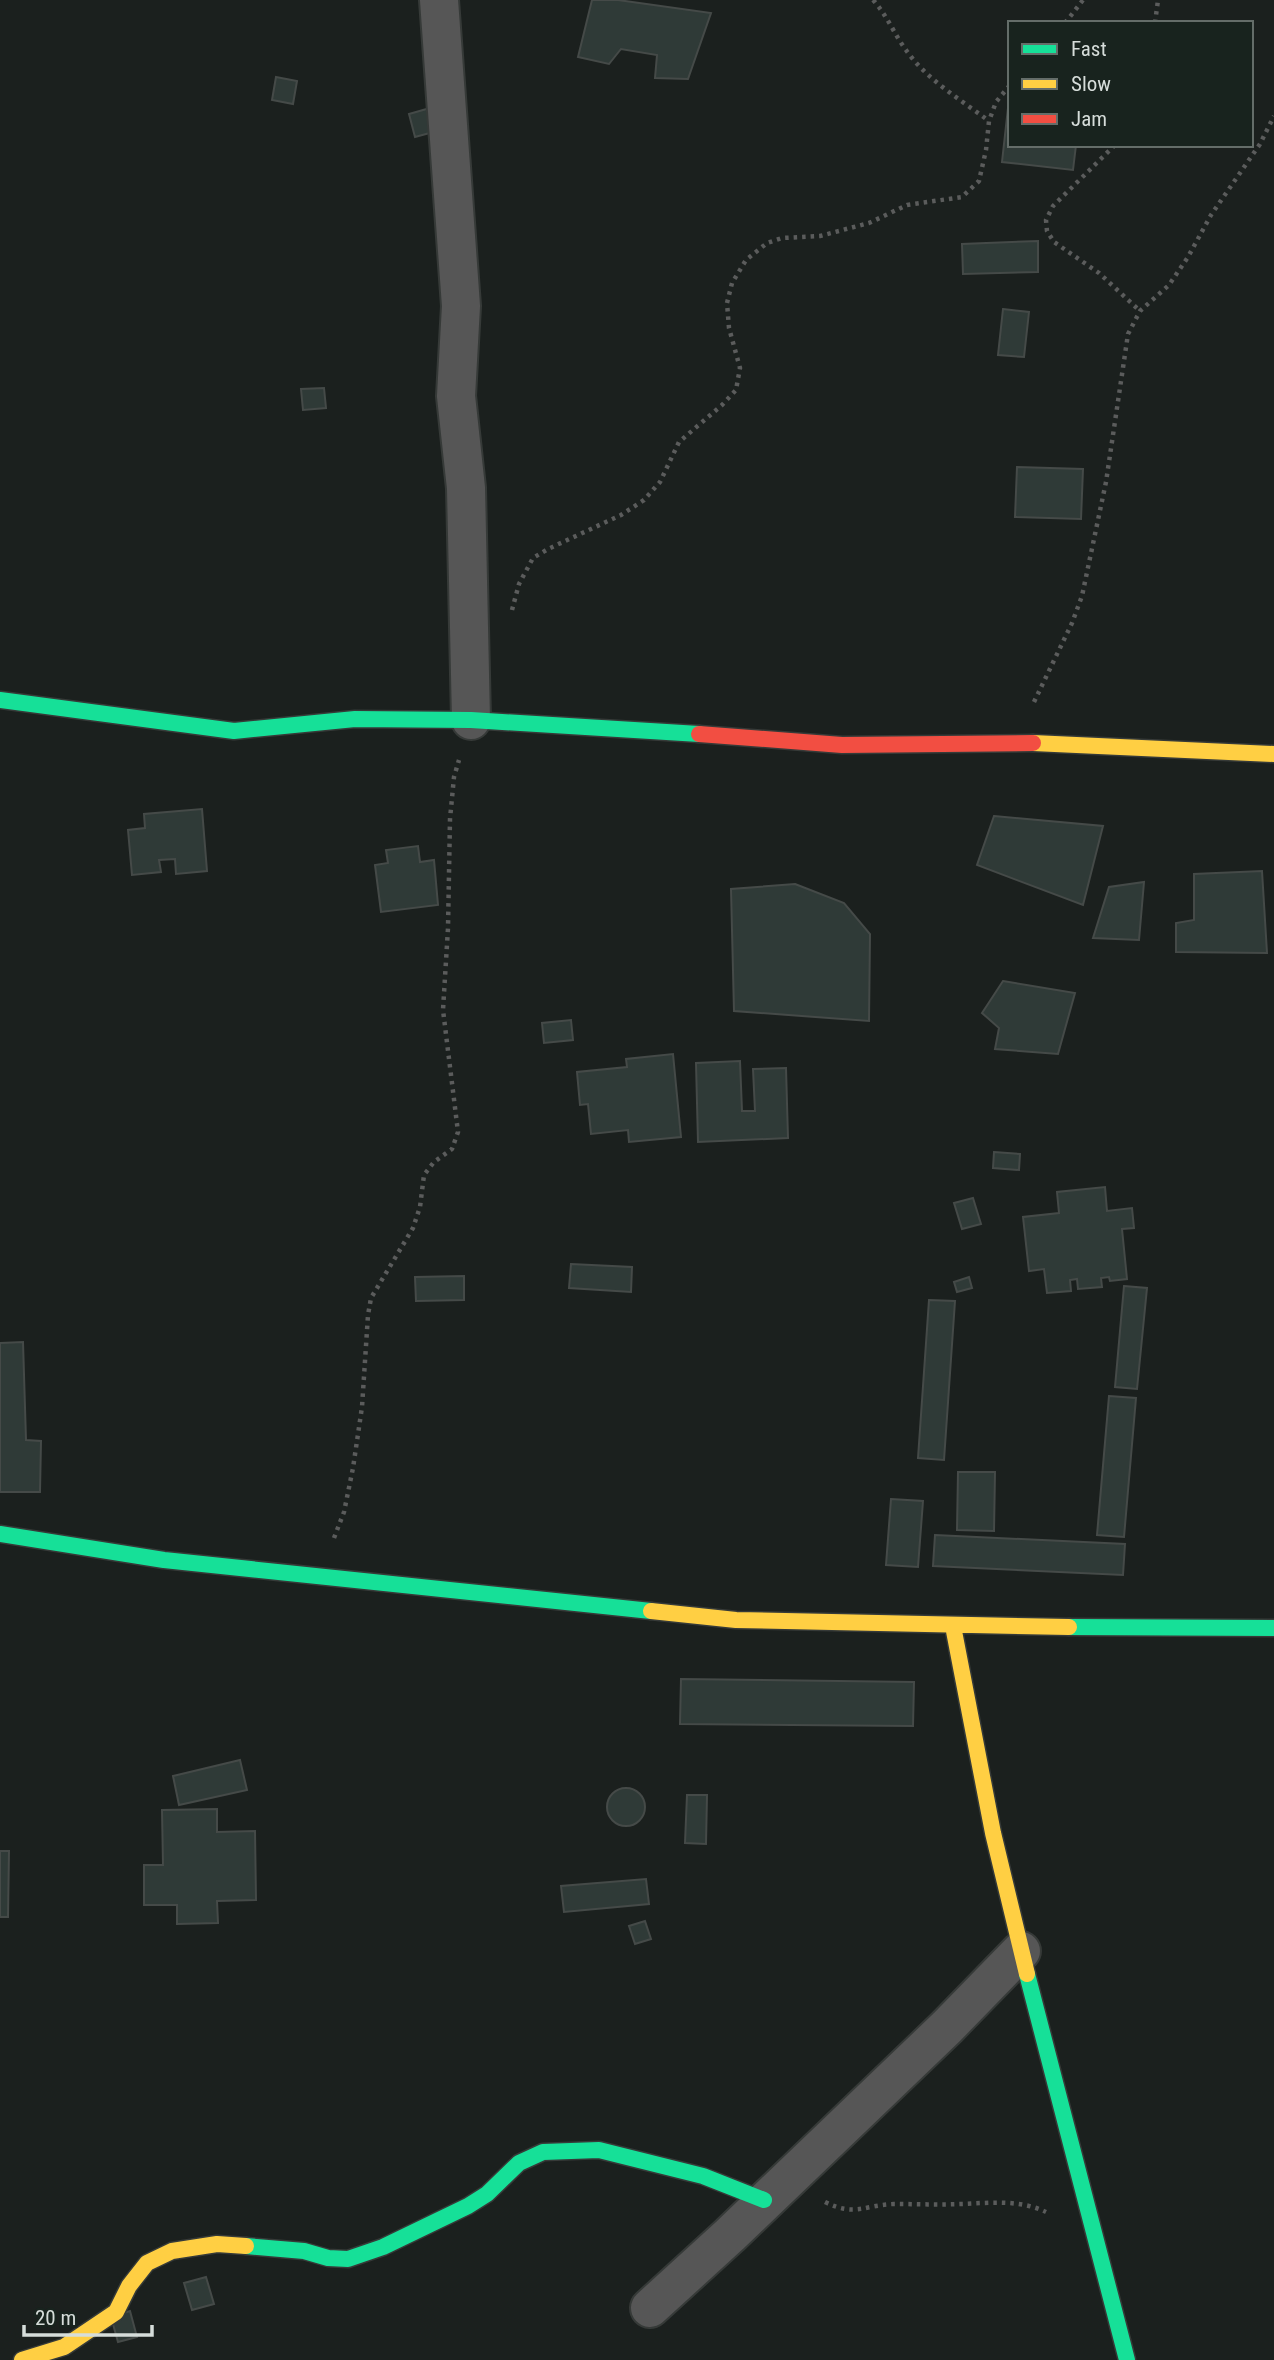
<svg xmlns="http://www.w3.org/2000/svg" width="1274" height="2360" viewBox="0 0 1274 2360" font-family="'Roboto Condensed',sans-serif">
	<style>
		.building { fill: #2f3a37; stroke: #454a48; stroke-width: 2 }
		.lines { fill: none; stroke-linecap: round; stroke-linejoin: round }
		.street-casing { stroke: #363a38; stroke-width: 42 }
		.fast-casing { stroke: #363a38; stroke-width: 19 }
		.slow-casing { stroke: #363a38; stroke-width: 19 }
		.jam-casing { stroke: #363a38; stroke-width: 19 }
		.path { stroke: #5b5c5c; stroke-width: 4.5; stroke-dasharray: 3.5 5; stroke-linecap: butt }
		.street { stroke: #565656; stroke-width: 38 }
		.fast { stroke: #16e098; stroke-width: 16 }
		.slow { stroke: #ffcf43; stroke-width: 16 }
		.jam { stroke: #f24e42; stroke-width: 16 }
	</style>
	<rect width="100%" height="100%" fill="#1b201e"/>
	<path class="building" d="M592,0H618L711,13L688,79L655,78L657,55L621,49L609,64L578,57Z
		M276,77L297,81L293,104L272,100Z
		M430,108L437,131L415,137L409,114Z
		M1008,108H1010V145H1076L1073,170L1002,162Z
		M1038,241V272L963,274L962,244Z
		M1003,309L1029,312L1024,357L998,355Z
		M324,388L326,408L303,410L301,389Z
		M1017,467L1083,469L1081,519L1015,517Z
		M202,809L207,871L176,874L175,859L159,860L161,872L132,875L128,830L145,828L144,814Z
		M994,816L1103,826L1083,905L977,865Z
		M418,846L420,862L434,860L438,905L381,912L375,865L388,863L386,850Z
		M1262,871L1267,953L1176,952V923L1194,920V874Z
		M1144,882L1139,940L1093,938L1109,887Z
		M795,884L844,903L870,934L869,1021L734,1011L731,889Z
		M1003,981L1075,993L1058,1054L995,1049L999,1028L982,1013Z
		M571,1020L573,1040L544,1043L542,1023Z
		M673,1054L681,1137L629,1142L628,1130L591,1134L588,1104L580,1105L577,1072L627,1067L626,1059Z
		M740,1061L742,1111H755L753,1069L786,1068L788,1138L698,1142L696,1063Z
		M994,1152L1020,1154L1019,1170L993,1168Z
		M1105,1187L1107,1211L1132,1208L1134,1228L1122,1229L1127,1279L1110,1281L1109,1277L1101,1278L1102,1287L1078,1289L1077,1279L1070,1280L1071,1291L1047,1293L1044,1269L1029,1271L1023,1217L1059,1213L1057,1192Z
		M973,1198L981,1224L962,1229L954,1203Z
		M571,1264L632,1267L631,1292L569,1288Z
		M464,1276V1300L416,1301L415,1277Z
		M969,1277L972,1288L957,1292L954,1282Z
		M1124,1286L1147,1288L1137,1389L1115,1387Z
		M929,1300L955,1301L944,1460L918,1458Z
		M23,1342L26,1440L41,1441L40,1492H0V1343Z
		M1109,1396L1136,1398L1124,1537L1097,1535Z
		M958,1472H995L994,1531L957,1530Z
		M891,1499L923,1501L918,1567L886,1565Z
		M935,1535L1125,1544L1123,1575L933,1566Z
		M681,1679L914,1682L913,1726L680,1724Z
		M240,1760L247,1790L179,1805L173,1776Z
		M607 1807a19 19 0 1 1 38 0a19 19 0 1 1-38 0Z
		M687,1795H707L706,1844L685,1843Z
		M217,1809V1832L255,1831L256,1900L217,1901L218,1923L177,1924V1905H144V1865H163L162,1810Z
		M0,1851H9L8,1917H0Z
		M646,1879L649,1904L564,1912L561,1886Z
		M645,1921L651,1939L635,1944L629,1926Z
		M206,2277L214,2304L192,2310L184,2283Z
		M130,2311L137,2337L118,2342L111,2317Z"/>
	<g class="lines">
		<g class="street-casing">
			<path id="street" d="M439,0L461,306L456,396L466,488L471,720
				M650,2308L730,2235L947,2027L1021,1951"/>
		</g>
		<g class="fast-casing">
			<path id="fast" d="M0,700L234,731L355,719L471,720L699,734
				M0,1534L164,1560L651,1611
				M1069,1627L1274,1628
				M1027,1974L1127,2360
				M246,2246L304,2251L328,2258L348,2259L383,2247L468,2206L487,2194L519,2163L543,2152L599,2150L703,2176L764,2200"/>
		</g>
		<g class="slow-casing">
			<path id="slow" d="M1033,743L1274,754
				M651,1611L736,1620L1069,1627
				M953,1626L993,1833L1027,1974
				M22,2360L64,2347L116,2312L129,2286L147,2263L172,2251L217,2244L246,2246"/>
		</g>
		<g class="jam-casing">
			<path id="jam" d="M699,734L842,745L1033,743"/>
		</g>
		<path class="path" d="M873,0C887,15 894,34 906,50C926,79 961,100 989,121
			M1065,23L1083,0
			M1155,23L1158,0
			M1115,145L1053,206L1046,220L1047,231L1054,242L1099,273L1140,311
			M512,610L519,584L533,558L548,549L621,515L644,500L660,482L679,442L722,405L736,390L740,368L729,328L727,303L732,283L746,260L767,243L782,238L820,236L869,223L907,205L962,197L979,181L986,150L989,121L996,102L1010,85
			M1034,702L1072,623L1082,596L1106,482L1128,334L1140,311L1169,285L1188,257L1211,215L1260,144L1274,116
			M334,1538L344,1512L353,1468L362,1407L368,1315L371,1298L413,1228L420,1207L424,1175L434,1162L452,1149L458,1132L443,1010L448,928L450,819L454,777L459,760
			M825,2202C855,2217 864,2205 894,2204C916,2204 938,2205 960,2204C989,2203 1019,2199 1046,2212"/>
		<use href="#street" class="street"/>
		<use href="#fast" class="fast"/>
		<use href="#slow" class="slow"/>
		<use href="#jam" class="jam"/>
	</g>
	<rect x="1008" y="21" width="245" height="126" fill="#18231e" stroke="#646d69" stroke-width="2"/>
	<rect x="1022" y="44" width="35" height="10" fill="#16e098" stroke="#646d69" stroke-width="2"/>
	<text x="1071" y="56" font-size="21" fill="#d6ddda">Fast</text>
	<rect x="1022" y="79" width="35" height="10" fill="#ffcf43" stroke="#646d69" stroke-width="2"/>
	<text x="1071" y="91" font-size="21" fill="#d6ddda">Slow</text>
	<rect x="1022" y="114" width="35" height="10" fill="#f24e42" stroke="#646d69" stroke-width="2"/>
	<text x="1071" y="126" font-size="21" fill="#d6ddda">Jam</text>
	<path d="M24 2325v10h128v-10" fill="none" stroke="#d6ddda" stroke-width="3.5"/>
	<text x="35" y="2325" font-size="21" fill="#d6ddda" stroke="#18231e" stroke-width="5" paint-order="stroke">20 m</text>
</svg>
